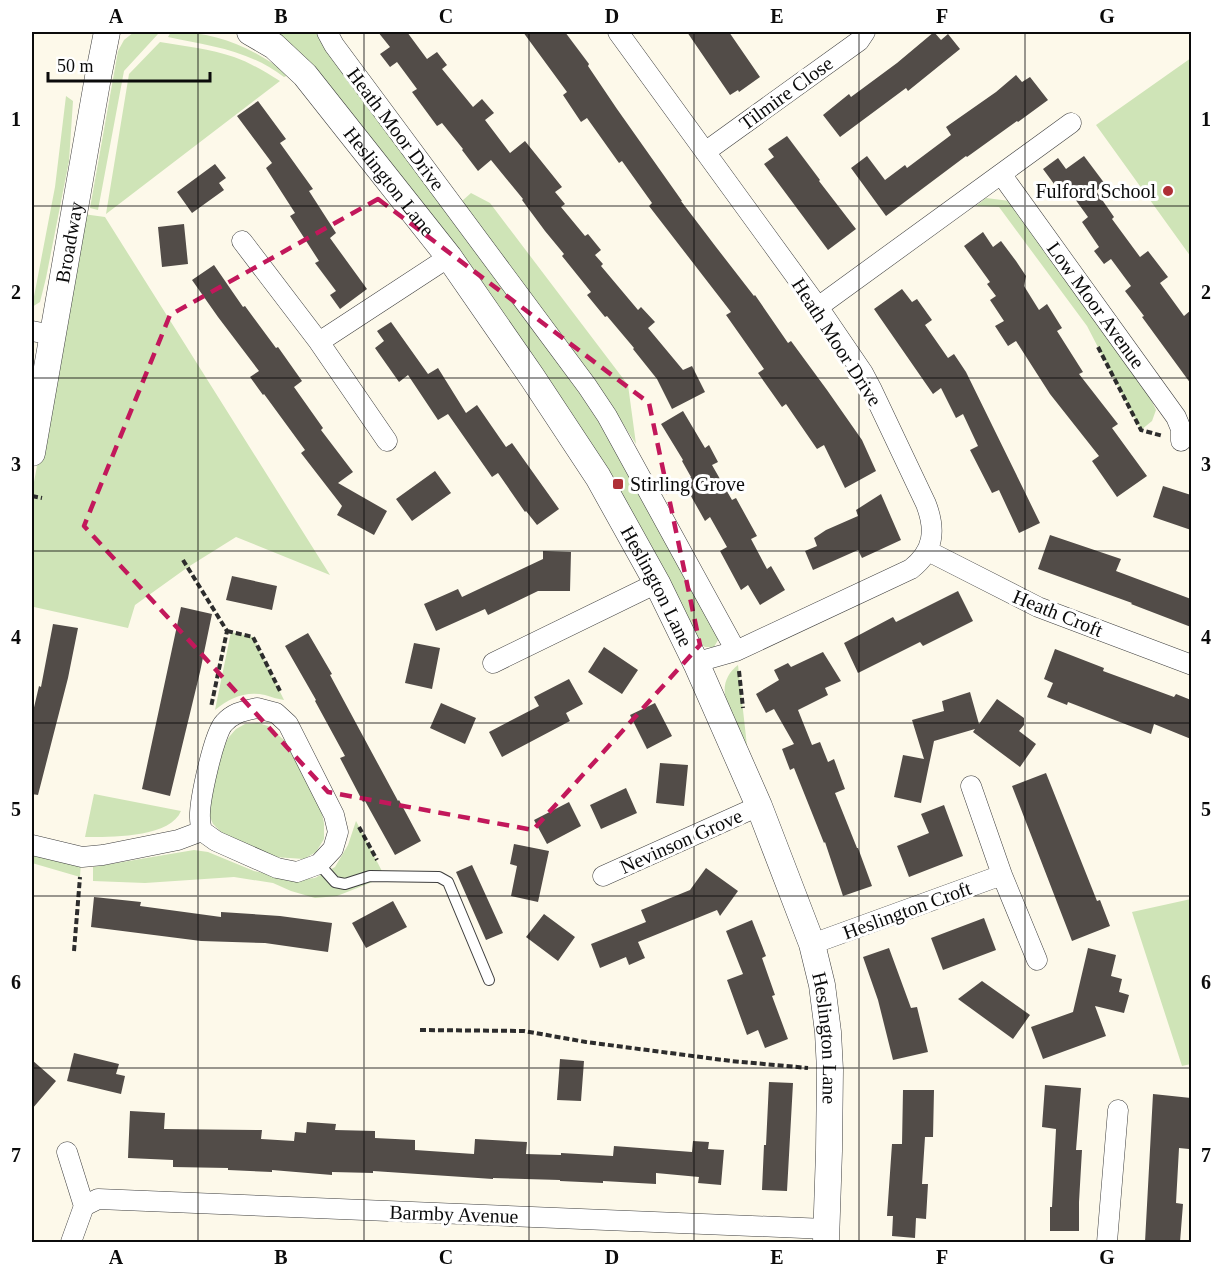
<svg xmlns="http://www.w3.org/2000/svg" width="1223" height="1274" viewBox="0 0 1223 1274" font-family="'Times New Roman',serif">
	<style>
		.green { fill: #cfe4b7 }
		.building { fill: #524c48 }
		.lines { fill: none; stroke-linecap: round; stroke-linejoin: round }
		.service-casing { stroke: #3e3e3e; stroke-width: 12 }
		.minor-casing { stroke: #3e3e3e; stroke-width: 21 }
		.tertiary-casing { stroke: #3e3e3e; stroke-width: 27 }
		.path { stroke: #2d2d2d; stroke-width: 4; stroke-dasharray: 6 3; stroke-linecap: butt }
		.service { stroke: #fff; stroke-width: 10 }
		.minor { stroke: #fff; stroke-width: 20 }
		.tertiary { stroke: #fff; stroke-width: 26 }
		.marked { fill: none; stroke: #c2185b; stroke-width: 4.5; stroke-dasharray: 12 8; stroke-linejoin: round }
		.grid { fill: none; stroke: #0b0b0b; stroke-width: 1.5; stroke-opacity: 0.55 }
		.poi-dot { fill: #af2f36; stroke: #fff; stroke-width: 2 }
		.labels { text-anchor: middle; dominant-baseline: central; stroke-width: 6; stroke-linejoin: round; paint-order: stroke }
		.street-label { font-size: 20px; fill: #0b0b0b; stroke: #fff }
		.poi-label { font-size: 20px; fill: #0b0b0b; stroke: #fff; text-anchor: end }
		.neatline { fill: none; stroke: #0b0b0b; stroke-width: 2 }
		.grid-label { font-size: 20px; text-anchor: middle; font-weight: bold; fill: #0b0b0b }
	</style>
	<rect width="100%" height="100%" fill="#fdf9ea"/>
	<path class="green" d="M134,32H158V34L124,71L98,210L90,208L118,51L124,40Z
		M171,32C219,32 251,47 289,75L284,77C248,50 211,46 168,37Z
		M275,32H318L595,410L718,635V640L714,647H705L701,644L646,536L574,418L525,345L422,206L325,80L302,54Z
		M160,42C185,46 210,49 234,57C251,63 265,72 280,81L106,214L129,74Z
		M1191,58V257L1096,125Z
		M66,96L73,101L69,161L46,278L40,302L32,307L55,187Z
		M471,193L490,203L628,385L636,444L597,384L462,201Z
		M986,198L1010,201L1146,389L1156,410L1152,421L1141,430L1087,326L999,207L976,206Z
		M83,214L105,217L330,575L236,537L188,567L135,605L128,628L34,607L32,616V493Z
		M231,632L253,637L284,700C277,699 272,697 265,695C245,691 230,698 215,710Z
		M738,665L747,746L726,699C722,686 727,673 738,665Z
		M258,723L268,726L285,741L321,809L324,823V839L316,852L304,859L274,857L224,835L213,824L210,817V804L222,749L229,737L236,729L245,724Z
		M94,794L181,811C170,838 110,837 85,837Z
		M356,821L385,877L337,896L315,898L291,891L273,883L234,877L145,883L93,881V867L194,850L208,852L254,871L296,880L315,878L335,867L348,845Z
		M32,849L81,861L80,877L32,863Z
		M1191,899V1064L1182,1066L1132,912Z"/>
	<path class="building" d="M378,32H407L427,59L437,52L447,65L442,69L473,107L482,99L494,113L485,120L510,153L525,141L562,187L555,192L565,204L561,207L585,236L588,234L601,250L595,255L603,264L601,266L638,310L641,307L655,322L648,328L683,370L692,366L705,392L672,409L657,379L633,349L634,348L607,316L605,317L587,295L591,292L562,256L564,254L545,231L522,200L523,199L491,160L478,171L462,150L463,149L442,123L437,126L412,92L417,89L397,62L390,67L380,54L390,47Z
		M523,32H565L589,64L588,66L617,109L682,201H681L716,247L754,296L755,295L788,343L791,341L827,390L862,440L876,471L845,488L824,445L817,449L786,404L782,407L758,373L764,369L726,315L731,312L649,206L652,203L622,161L619,163L587,118L581,122L563,95L567,92Z
		M687,32H729L760,77L739,92L738,90L730,95Z
		M934,32L941,40L948,34L960,49L908,91L906,88L840,137L823,115L849,94L851,97L897,63Z
		M1016,75L1022,82L1030,77L1048,100L1018,122L1017,121L967,157L966,156L886,216L851,168L867,156L885,180L905,165L907,168L951,135L946,127L996,92Z
		M258,101L286,139L280,143L313,189L309,191L336,233L330,238L367,289L340,309L330,295L336,291L315,263L319,261L290,216L295,213L266,168L272,163L237,116Z
		M787,136L820,180L819,181L856,229L828,250L764,164L774,157L768,149Z
		M1084,156L1105,184L1096,191L1114,217L1112,219L1140,257L1148,251L1168,277L1160,283L1184,316L1191,310V384L1142,317L1144,316L1125,291L1131,286L1111,259L1104,264L1094,251L1099,247L1082,222L1088,217L1067,188L1060,192L1043,169L1058,158L1066,169Z
		M215,164L226,178L219,183L224,190L192,213L177,192Z
		M184,224L188,264L162,267L158,227Z
		M983,232L993,247L1001,241L1016,261L1026,276L1024,286L1039,310L1047,304L1062,328L1057,331L1083,372L1079,374L1118,424L1112,428L1147,476L1117,497L1092,461L1099,456L1050,394L1016,341L1008,346L995,326L1004,321L990,300L996,296L987,284L990,282L964,246Z
		M214,265L243,307L245,306L276,348L278,347L302,381L294,387L323,428L321,430L353,472L338,483L387,511L374,535L337,515L342,506L301,453L305,450L264,394L263,395L250,377L259,371L218,317L192,280Z
		M902,289L912,302L917,299L932,320L925,325L948,358L954,354L966,372L1040,523L1019,533L999,490L992,493L970,450L978,446L963,414L956,418L941,388L933,394L874,309Z
		M391,322L428,374L438,368L466,413L477,405L506,447L512,443L559,509L537,525L526,511L525,512L498,473L492,477L448,414L438,420L408,375L399,382L375,348L384,341L377,331Z
		M683,411L705,448L709,445L718,462L712,465L732,500L736,498L757,536L751,539L767,569L771,566L785,590L760,605L748,585L741,590L720,551L727,547L710,517L705,521L683,482L691,477L682,461L683,460L661,424Z
		M435,471L451,493L412,521L396,499Z
		M1163,486L1191,495V530L1153,517Z
		M881,494L901,540L862,558L858,550L813,570L805,551L817,546L814,538L826,530L858,516L856,510Z
		M1050,535L1121,559L1116,571L1191,599V627L1131,604L1132,603L1038,569Z
		M543,551L571,552L570,591H538L488,615L485,609L436,631L424,604L458,589L462,597L543,559Z
		M232,576L277,586L272,610L226,600Z
		M958,591L973,621L923,646L920,642L858,673L844,643L893,617L896,622Z
		M181,607L212,614L200,672L170,796L142,789Z
		M53,624L78,628L68,678L38,795L32,794V716L39,686L41,687Z
		M308,633L332,674L330,675L398,801L399,800L421,841L395,855L365,801L363,802L340,758L345,756L315,701L316,700L285,646Z
		M414,643L440,648L432,689L405,683Z
		M604,647L638,670L622,694L588,672Z
		M1055,649L1104,668L1103,671L1174,697L1176,694L1191,700V739L1154,724L1151,734L1068,702L1067,705L1047,697L1053,683L1044,679Z
		M823,652L841,681L825,688L828,695L798,710L812,745L820,742L828,762L834,759L845,789L835,793L857,848H858L872,886L843,896L825,842L824,843L794,768L790,770L782,749L794,744L774,709L766,713L756,694L779,680L774,670L788,663L791,667Z
		M569,679L583,704L566,713L570,721L502,757L489,732L539,706L534,697Z
		M970,692L979,724L997,699L1024,718V725L1019,731L1036,744L1020,767L973,732L975,729L934,741L921,803L894,797L903,755L924,759L912,720L944,711L942,701Z
		M441,703L476,718L465,744L430,728Z
		M655,703L672,736L647,749L630,715Z
		M660,763L688,765L684,806L656,803Z
		M1046,773L1097,901L1100,900L1110,926L1072,941L1012,786Z
		M626,788L637,813L601,829L590,805Z
		M569,802L581,826L547,844L534,820Z
		M944,805L963,856L909,877L897,846L929,833L921,814Z
		M514,844L549,851L538,902L511,896L517,866L510,864Z
		M472,865L503,933L486,940L456,872Z
		M706,868L738,891L720,916L717,910L638,942L645,958L629,965L626,957L600,968L591,944L646,922L641,910L690,890Z
		M94,897L141,902L140,906L221,917V912L280,916L332,923L328,952L265,943L201,941L91,927Z
		M393,901L407,927L366,948L352,923Z
		M544,914L575,937L558,961L526,937Z
		M984,918L996,950L943,970L931,938Z
		M752,920L766,956L762,958L775,995L772,996L788,1039L765,1048L758,1030L747,1035L727,980L743,974L726,931Z
		M889,948L911,1008L917,1007L928,1052L893,1060L878,1000L863,957Z
		M1088,948L1116,955L1111,976L1122,979L1119,992L1129,995L1124,1013L1095,1006L1106,1036L1043,1059L1031,1027L1073,1012Z
		M982,981L1030,1015L1013,1039L958,999Z
		M74,1053L119,1064L116,1074L125,1076L121,1094L67,1081Z
		M560,1059L584,1061L581,1101L557,1100Z
		M32,1060L56,1081L32,1109Z
		M769,1082L793,1083L787,1191L762,1190L764,1145H766Z
		M1045,1085L1081,1088L1076,1150H1082L1079,1202V1231H1050V1207H1052L1056,1129L1042,1127Z
		M903,1090H934L933,1137H925L922,1184H928L926,1219L916,1218L915,1238L892,1236L893,1216H887L892,1144H902Z
		M1153,1094L1191,1098L1189,1149L1179,1148L1176,1203L1183,1204L1180,1242H1145Z
		M130,1111L165,1113L164,1129L262,1130L261,1139L294,1141L295,1132L306,1133L307,1122L336,1124L335,1130L375,1131V1138L415,1140V1150L474,1154L475,1139L527,1142L526,1154L561,1155V1153L613,1156L614,1146L692,1152L693,1141L709,1142L708,1149L724,1150L721,1185L698,1183L699,1177L656,1173V1184L603,1181V1183L560,1181V1180L493,1178V1179L373,1171V1173L332,1172V1175L272,1170V1172L228,1170V1168L173,1167V1160L128,1158Z"/>
	<g class="lines">
		<g class="service-casing">
			<path id="service" d="M319,864L335,882L345,884L370,876L439,877L448,882L489,980"/>
		</g>
		<g class="minor-casing">
			<path id="minor" d="M327,32L334,45L587,386L607,416L736,651
				M618,32L818,307L863,373L872,390L926,504C936,530 934,551 911,569L736,651L708,659L697,665
				M705,152L859,41L865,32
				M1001,174L1176,417L1181,429V441
				M242,241L319,342L387,441
				M818,307L1071,123
				M32,331L52,335
				M319,342L449,257
				M928,551L1038,607L1192,665
				M493,663L657,583
				M257,708L276,713L288,724L334,815L338,832L333,849L319,864L297,872L277,868L216,841L202,831C201,827 200,822 200,818C199,802 214,733 224,723C234,712 244,711 257,708Z
				M971,786L1002,875L1037,960
				M32,845L82,857L103,855L178,840L202,831
				M603,876L759,806
				M812,944L1002,875
				M67,1152L84,1206L71,1242
				M84,1206L98,1199L826,1229
				M1107,1242L1118,1110"/>
		</g>
		<g class="tertiary-casing">
			<g id="tertiary">
				<path id="s1" d="M250,32L274,46L305,75L449,257L532,377L598,477L657,583L697,665L759,806L812,944L822,985L828,1032L830,1070L829,1151L826,1242"/>
				<path id="s2" d="M32,453L98,77L107,32"/>
			</g>
		</g>
		<path class="path" d="M1098,347L1141,430L1163,436
			M32,496L42,498
			M183,560L227,631L211,707
			M227,631L253,637L281,693
			M739,671L743,708
			M359,827L377,860
			M74,951L80,877
			M420,1030L524,1031L586,1042L731,1061L808,1068"/>
		<use href="#service" class="service"/>
		<use href="#minor" class="minor"/>
		<use href="#tertiary" class="tertiary"/>
	</g>
	<path class="marked" d="M378,199L649,403L700,645L533,830L328,792L84,526L170,315Z"/>
	<path class="grid" d="M198,32V1242M364,32V1242M529,32V1242M694,32V1242M859,32V1242M1025,32V1242M32,206H1192M32,378H1192M32,551H1192M32,723H1192M32,896H1192M32,1068H1192"/>
	<g class="poi-dot">
		<circle cx="1168" cy="191" r="6"/>
		<rect x="612" y="478" width="12" height="12" rx="3"/>
	</g>
	<g class="labels">
		<g class="street-label">
			<text transform="translate(786 93) rotate(-36)">Tilmire Close</text>
			<text transform="translate(396 129) rotate(53)">Heath Moor Drive</text>
			<text stroke="none"><textPath href="#s1" startOffset="206">Heslington Lane</textPath></text>
			<text stroke="none"><textPath href="#s2" startOffset="214">Broadway</textPath></text>
			<text transform="translate(1096 305) rotate(54)">Low Moor Avenue</text>
			<text transform="translate(837 342) rotate(57)">Heath Moor Drive</text>
			<text stroke="none"><textPath href="#s1" startOffset="692">Heslington Lane</textPath></text>
			<text transform="translate(1058 613) rotate(22)">Heath Croft</text>
			<text transform="translate(681 841) rotate(-24)">Nevinson Grove</text>
			<text transform="translate(907 910) rotate(-20)">Heslington Croft</text>
			<text stroke="none"><textPath href="#s1" startOffset="1178">Heslington Lane</textPath></text>
			<text transform="translate(454 1214) rotate(2)">Barmby Avenue</text>
		</g>
		<g class="poi-label">
			<text x="1156" y="191">Fulford School</text>
			<text x="630" y="484" text-anchor="start">Stirling Grove</text>
		</g>
	</g>
	<rect width="1223" height="1274" fill="none" stroke="#ffffff" stroke-width="66"/>
	<path d="M48 72v9h162v-9" fill="none" stroke="#0b0b0b" stroke-width="3"/>
	<text x="57" y="72" font-size="18" fill="#0b0b0b" stroke="#ffffff" stroke-width="4.5" paint-order="stroke">50 m</text>
	<rect x="33" y="33" width="1157" height="1208" class="neatline"/>
	<g class="grid-label">
		<text x="116" y="23">A</text>
		<text x="281" y="23">B</text>
		<text x="446" y="23">C</text>
		<text x="612" y="23">D</text>
		<text x="777" y="23">E</text>
		<text x="942" y="23">F</text>
		<text x="1107" y="23">G</text>
		<text x="16" y="126">1</text>
		<text x="1206" y="126">1</text>
		<text x="16" y="299">2</text>
		<text x="1206" y="299">2</text>
		<text x="16" y="471">3</text>
		<text x="1206" y="471">3</text>
		<text x="16" y="644">4</text>
		<text x="1206" y="644">4</text>
		<text x="16" y="816">5</text>
		<text x="1206" y="816">5</text>
		<text x="16" y="989">6</text>
		<text x="1206" y="989">6</text>
		<text x="16" y="1162">7</text>
		<text x="1206" y="1162">7</text>
		<text x="116" y="1264">A</text>
		<text x="281" y="1264">B</text>
		<text x="446" y="1264">C</text>
		<text x="612" y="1264">D</text>
		<text x="777" y="1264">E</text>
		<text x="942" y="1264">F</text>
		<text x="1107" y="1264">G</text>
	</g>
</svg>
